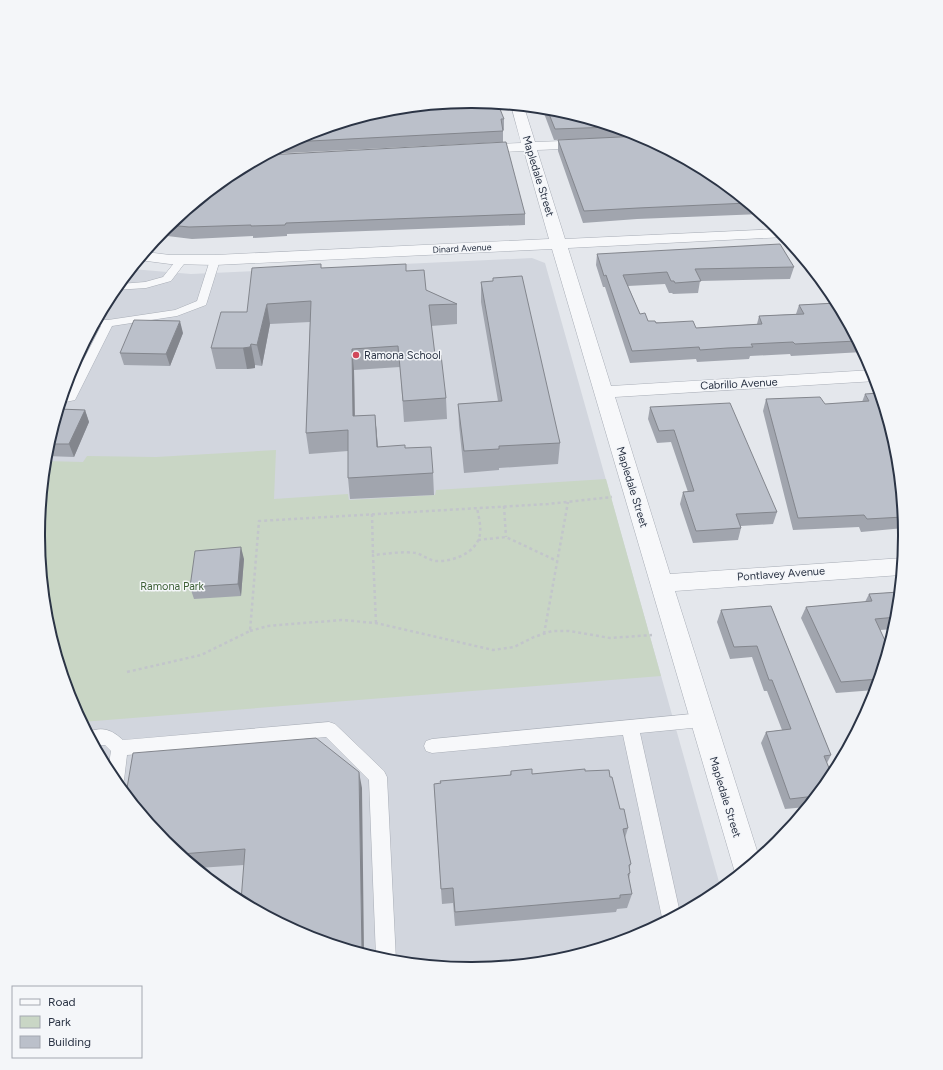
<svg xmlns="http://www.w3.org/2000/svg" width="943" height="1070" viewBox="0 0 943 1070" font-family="Figtree,sans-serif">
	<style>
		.built { fill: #d2d6de }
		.green { fill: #c9d6c5 }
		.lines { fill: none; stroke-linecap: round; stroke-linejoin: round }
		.lane-casing { stroke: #a9aeb7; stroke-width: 1 }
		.street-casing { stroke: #a9aeb7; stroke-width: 1 }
		.path { stroke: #c2c5cb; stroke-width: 2.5; stroke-dasharray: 3 3; stroke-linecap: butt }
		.lane { fill: #f7f8fa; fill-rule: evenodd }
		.street { fill: #f7f8fa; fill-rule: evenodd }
		.wall { fill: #a1a5ae }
		.shaded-wall { fill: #83868d }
		.building { fill: #bbc0ca; stroke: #83868d }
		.poi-dot { fill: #d1495b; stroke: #f4f6f9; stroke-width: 1.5 }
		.labels { text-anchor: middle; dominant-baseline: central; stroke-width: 3; stroke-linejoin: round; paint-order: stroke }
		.far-street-label { font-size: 9px; fill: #2b3445; stroke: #f4f6f9 }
		.street-label { font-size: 11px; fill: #2b3445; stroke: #f4f6f9 }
		.poi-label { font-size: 11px; fill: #2b3445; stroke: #f4f6f9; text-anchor: start }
		.park-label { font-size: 11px; fill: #3f6138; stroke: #f4f6f9 }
		.rim { fill: none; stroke: #2b3445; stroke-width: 2 }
	</style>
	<rect width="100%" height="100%" fill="#e4e7ec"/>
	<path class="built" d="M532,258L545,263L721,889L712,896L637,936L556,960L471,968L387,960L305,935L230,895L165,841L111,776L71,701L46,619L38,535L46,450L71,369L111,294L132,269L191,274Z"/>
	<path class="green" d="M276,450L274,499L348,494L349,500L435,495L436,490L606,479L661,676L82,722L71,701L46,619L38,535L45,461L83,462L87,456L156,457Z"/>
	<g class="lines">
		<g class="lane-casing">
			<path id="lane" d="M182,257L187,260L171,281L146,288L115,290L120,284L145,282L163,277L178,258Z
				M215,257L220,260L206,305L177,316L112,326L75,400L61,403L63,396L66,394L101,326H94L97,320H108L175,310L197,301L210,260Z
				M702,713L708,715L710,720L708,725L702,727L640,733L680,913L663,922L623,735L432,753L426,751L424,746L426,741L432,739Z
				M329,722L335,724L384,771L387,777L396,961L376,957L369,780L326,737L127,755L124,780L120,786L108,770L111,751L105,745H95L88,732C103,726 112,730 123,740Z"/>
		</g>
		<g class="street-casing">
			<path id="street" d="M511,105L524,107L535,142L589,140L594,141L596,144L594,147L589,148L537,150L565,239L778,229L785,237L568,248L611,386L872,370L876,381L615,397L670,574L903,558L901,575L675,591L759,857L736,876L552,249L215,265L170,264L139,260L146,252L170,255H215L549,239L524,151L477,153L472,152L470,149L472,146L477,145L521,143Z"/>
		</g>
		<path class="path" d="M504,506L506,537
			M372,514L373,555
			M478,540L506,537L557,561
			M376,623L373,555C386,554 403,551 416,553C423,555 428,560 436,561C451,562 474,554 479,538C482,529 479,518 477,508
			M250,631L268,626L341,620L376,623L493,650L514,647L534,637L552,631H569L610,638L652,635
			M544,634L568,502
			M127,672L201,655L250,631L259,521L548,504L612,497"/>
		<use href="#lane" class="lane"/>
		<use href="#street" class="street"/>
	</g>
	<path class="wall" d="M542,108L556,110L638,135L713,175L761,214L637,219L583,223L558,151V140L608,138L554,140Z
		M504,119V130H503V142L268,154L306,134Z
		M231,174L525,214V225L287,234V236L253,238V236L192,239L159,235L165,228Z
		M597,254L794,267L790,279L700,281L698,293L673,294L672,293H669L665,284L628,286L640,314L648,321L696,328L757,324L759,316L796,314L799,305L837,303L863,352L791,356L790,354L750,356L749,359L697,362L696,359L630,363L605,287H603L596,265Z
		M322,268L406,271L426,290L457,304V324L431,326L435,355L446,398L447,419L404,422L400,367L354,370L355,416L375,415L378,447L405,448L433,473L434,495L350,499L348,478V451L309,454L306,433L310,322L270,324L262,366L255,365V368L247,369H216L211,348L247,312Z
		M493,278L560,443L558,464L499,468V470L464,473L459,425L458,404L498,401L481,302V282L493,281Z
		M183,333L170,366L124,365L120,353Z
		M865,394L897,451L904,528L861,532L859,527L793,530L763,411L766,399L825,404L862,402Z
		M650,407L777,512L773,524L741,526V528L738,540L693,543L680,504L683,492H688L671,442L657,443L648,419Z
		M59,409L85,410L89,422L74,457L46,456V450Z
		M244,559L241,596L194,599L190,587Z
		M899,592L897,620L894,629L880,630L888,647L875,690L836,693L801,618L806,607L865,602L869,594Z
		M771,606L831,755L827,763L832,775L806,807L785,809L761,743L766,732L782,730L767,691H764L752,657L730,659L717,622L721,610Z
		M511,771L532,774L585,771L610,777L620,809L628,828L625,838L631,864L629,869L630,873L629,879L632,894L627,908L617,909L616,912L455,926L453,903L442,904L434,784L510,775Z
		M362,788L244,865L198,868L165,841Z"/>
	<path class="shaded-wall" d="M267,304L270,324L262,366L257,345Z
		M180,321L183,333L170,366L166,354Z
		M251,344L255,365V368L247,369L243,348Z
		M352,349L354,370L355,437L353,416Z
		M85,410L89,422L74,457L69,444Z
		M375,415L377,436L379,468L377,447Z
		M241,547L244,559L241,596L238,584Z
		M359,772L362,788L364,953L362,952Z"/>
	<path class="building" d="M472,102L498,104L504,119H501L503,131L291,142L306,134L387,110Z
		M547,109L556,110L613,127L555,129Z
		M641,136L713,175L748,203L638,208L584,211L558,140Z
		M506,142L525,214L286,223L285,225L251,226V225L189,227L169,225L231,174L267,155Z
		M780,244L794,267L695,269L701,281L675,283L674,281H671L667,272L623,275L640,314L645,313L648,321H655L656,323L693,321L696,328L762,324L759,316L804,314L799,305L837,303L857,341L795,344L793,342L751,344L753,347L727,348L700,350L699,347L632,351L606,275L604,276L597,254Z
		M321,264V268L406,264V271L424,270L426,290L457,304L429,305L435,355H441L446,398L403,401L398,346L352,349L353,416L375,415L377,447L405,445V448L431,447L433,473L348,478V430L306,433L311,301L267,304L257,345L251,344L250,347L243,348H211L221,312H247L252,268Z
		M522,276L560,443L499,446V449L464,451L458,404L502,401L481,282L493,281V278Z
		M134,320L180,321L166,354L120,353Z
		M879,393L897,451L903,517L867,519L864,515L798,518L766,399L820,397L825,404L869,401L865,394Z
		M730,403L777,512L736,514L741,528L696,531L683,492L694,491L674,430L659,431L650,407Z
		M59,409L85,410L69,444H48Z
		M241,547L238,584L190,587L195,551Z
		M899,592L897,617L875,619L888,647L879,679L841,682L806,607L872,601L869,594Z
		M771,606L831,755L824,756L832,775L815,796L790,799L766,732L791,729L772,680H769L757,646L734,647L721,610Z
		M316,738L359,772L362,952L305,935L241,901L245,849L181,854L165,841L126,794L133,753Z
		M532,769V774L585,769V771L609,770L610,777H612L620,809H624L628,828L623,829L631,864L629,865L630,873L628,874L632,894L620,895V898L455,912L453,888L441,889L434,784L441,783L440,781L511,775V771Z"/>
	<circle class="poi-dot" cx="356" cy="355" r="4"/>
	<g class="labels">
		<g class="far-street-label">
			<text transform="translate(462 248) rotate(-3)">Dinard Avenue</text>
		</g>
		<g class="street-label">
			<text transform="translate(538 176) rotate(73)">Mapledale Street</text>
			<text transform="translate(739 384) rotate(-3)">Cabrillo Avenue</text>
			<text transform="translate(632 487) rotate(73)">Mapledale Street</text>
			<text transform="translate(781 574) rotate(-4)">Pontlavey Avenue</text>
			<text transform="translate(725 797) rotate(73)">Mapledale Street</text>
		</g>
		<g class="poi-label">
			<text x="364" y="355">Ramona School</text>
		</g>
		<g class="park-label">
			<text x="172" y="586">Ramona Park</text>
		</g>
	</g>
	<path d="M0 0H943V1070H0ZM471 108H472A426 426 0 0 1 898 534V536A426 426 0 0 1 472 962H471A426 426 0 0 1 45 536V534A426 426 0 0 1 471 108Z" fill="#f4f6f9" fill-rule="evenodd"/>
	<path class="rim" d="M471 108H472A426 426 0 0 1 898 534V536A426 426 0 0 1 472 962H471A426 426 0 0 1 45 536V534A426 426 0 0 1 471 108Z"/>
	<rect x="12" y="986" width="130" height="72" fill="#f4f6f9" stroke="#a4a8b1"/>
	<rect x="20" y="999" width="20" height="6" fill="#f7f8fa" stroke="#a4a8b1"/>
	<text x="48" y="1006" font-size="12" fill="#2b3445">Road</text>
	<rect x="20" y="1016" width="20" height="12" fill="#c9d6c5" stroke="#a4a8b1"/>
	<text x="48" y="1026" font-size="12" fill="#2b3445">Park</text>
	<rect x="20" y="1036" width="20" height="12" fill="#bbc0ca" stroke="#a4a8b1"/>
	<text x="48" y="1046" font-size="12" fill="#2b3445">Building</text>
</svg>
